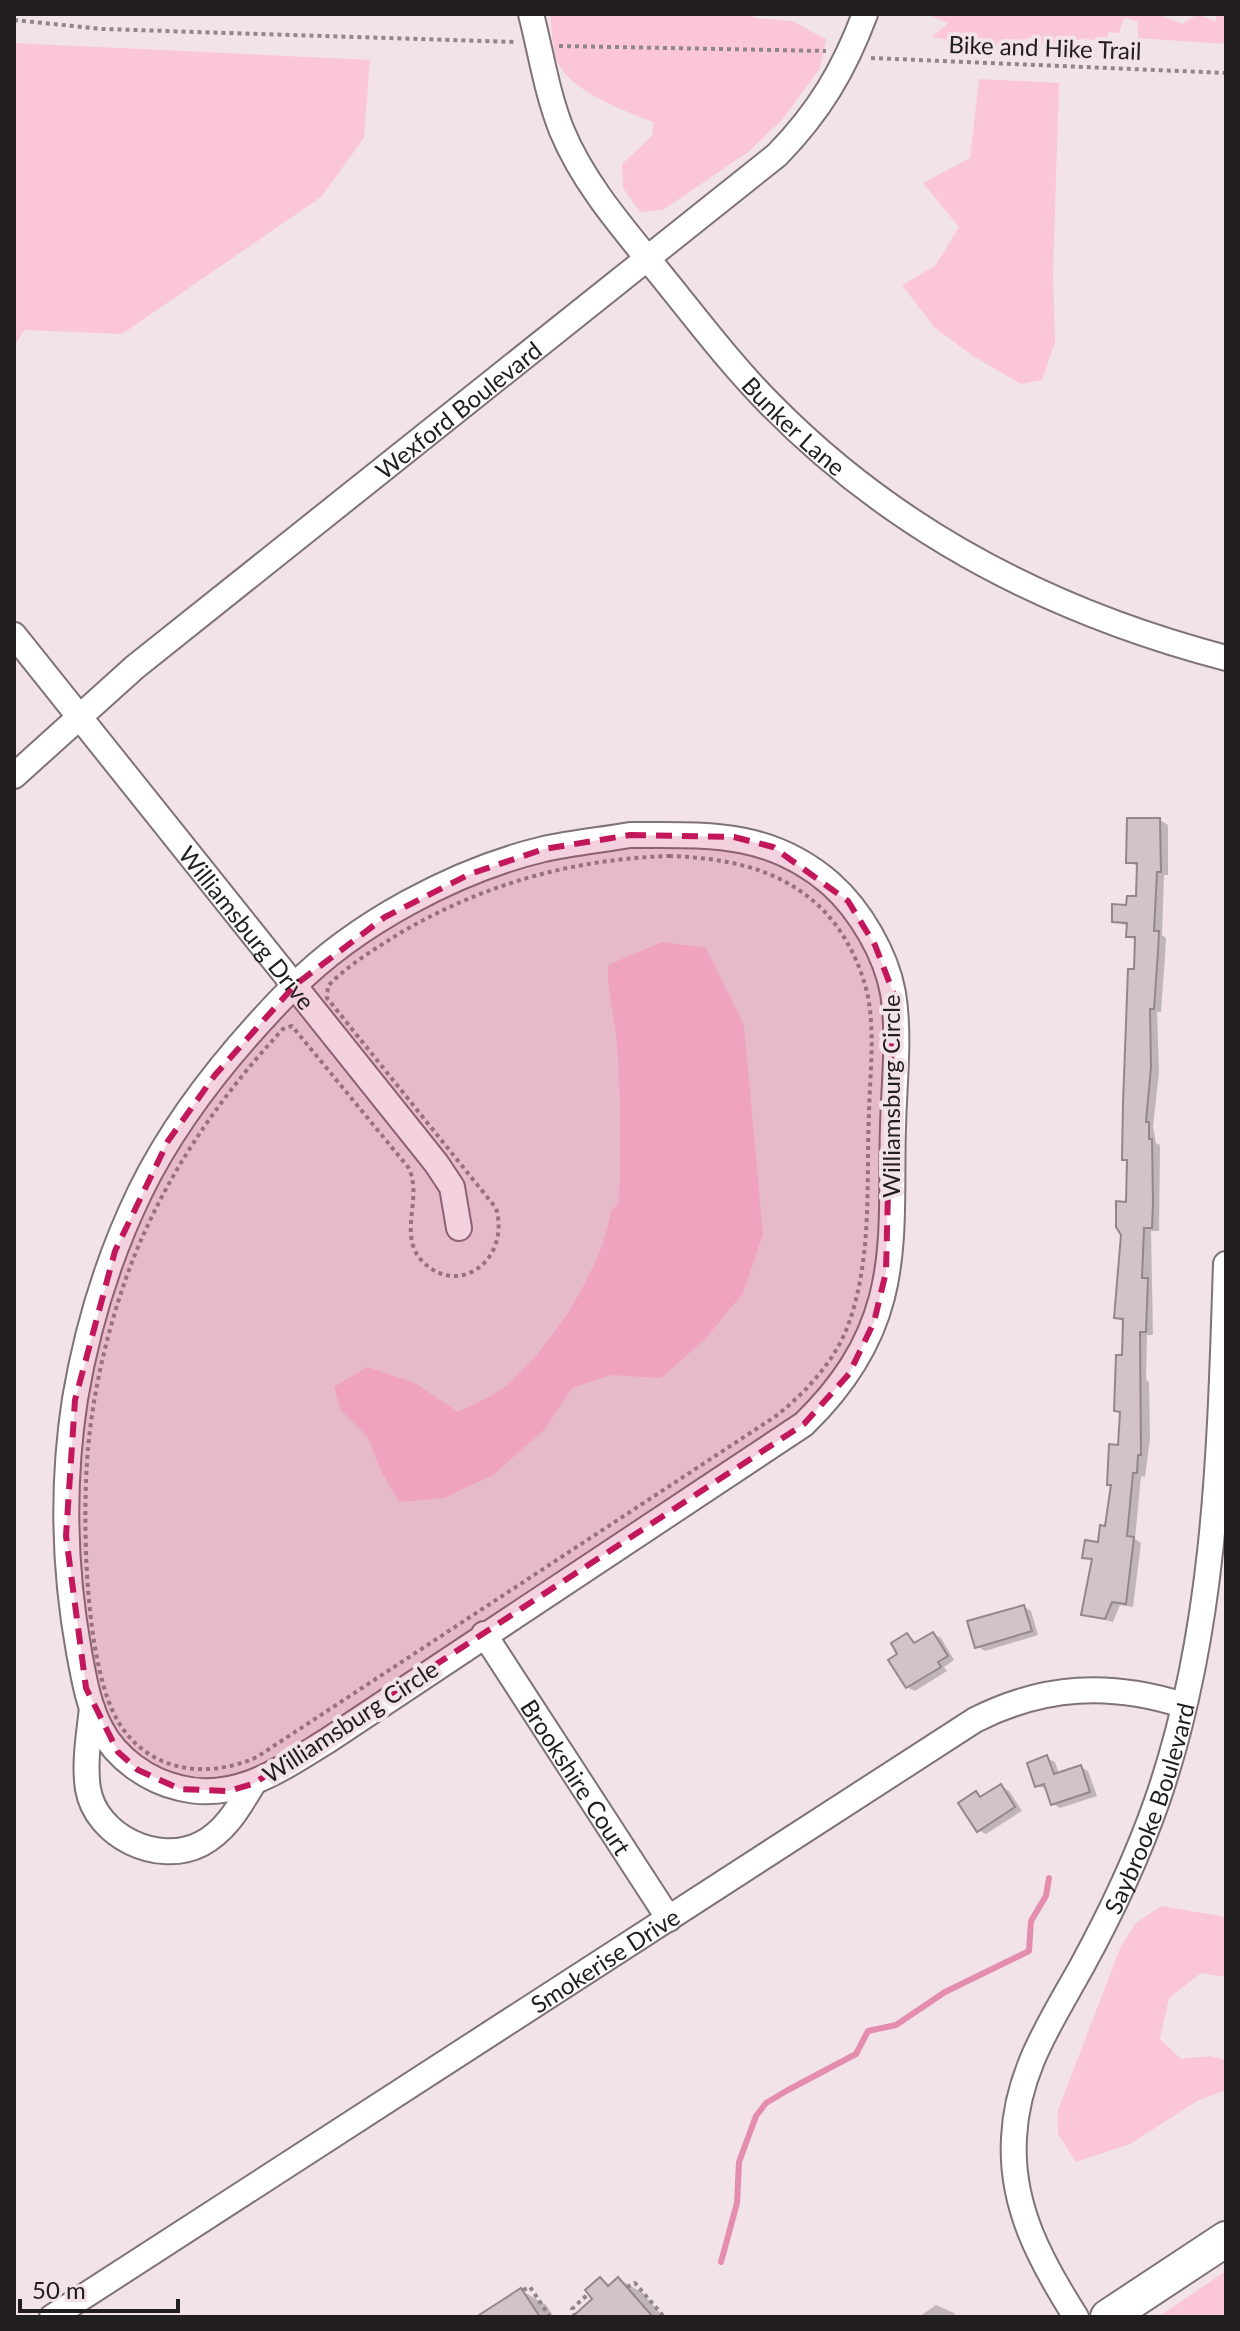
<svg xmlns="http://www.w3.org/2000/svg" width="1240" height="2331" viewBox="0 0 1240 2331" font-family="Lato,sans-serif">
	<style>
		.green { fill: #fcc6d9 }
		.shadow { fill: #0003 }
		.lines { fill: none; stroke-linecap: round; stroke-linejoin: round }
		.stream { stroke: #e48dae; stroke-width: 6 }
		.building { fill: #d1c3c8; stroke: #94878b; stroke-width: 2 }
		.minor-casing { stroke: #7f7377; stroke-width: 28 }
		.secondary-casing { stroke: #7f7377; stroke-width: 38 }
		.path { stroke: #8f8689; stroke-width: 4; stroke-dasharray: 4 4; stroke-linecap: butt }
		.minor { stroke: #fff; stroke-width: 24 }
		.secondary { stroke: #fff; stroke-width: 34 }
		.marked { fill: #c2185b; fill-opacity: 0.2; stroke: #c2185b; stroke-width: 6; stroke-dasharray: 16 10; stroke-linejoin: round }
		.labels { text-anchor: middle; dominant-baseline: central; stroke-width: 8; stroke-linejoin: round; paint-order: stroke }
		.street-label { font-size: 24px; fill: #221d1f; stroke: #f1e3e7 }
	</style>
	<rect width="100%" height="100%" fill="#f1e3e7"/>
	<path class="green" d="M550,14H750L755,18L792,21L826,39L820,68L782,120L748,152L663,210L640,212L623,188L622,164L652,136L653,122C625,111 572,92 558,63C552,50 552,29 550,14Z
		M927,14H1159L1182,24L1198,14L1216,22V14H1226V44L1138,38V21L1124,18L1119,33L1108,32L1107,43L1083,38L1058,47L1030,38L993,48L932,37L948,23Z
		M14,43L370,60L364,138L321,197L122,334L24,330L14,347Z
		M979,79L1059,83L1053,274L1055,342L1042,380L1021,384L973,356L934,327L902,285L935,266L959,227L923,183L970,158Z
		M662,942L706,948L744,1025L763,1234L743,1293L706,1338L661,1378L611,1375L572,1388L544,1430L493,1475L444,1498L399,1502L380,1469L368,1437L340,1409L334,1387L367,1367L415,1383L458,1412C474,1404 494,1396 507,1385C552,1346 602,1269 611,1210L619,1204C621,1150 621,1097 617,1044C615,1017 607,992 608,965Z
		M1161,1906L1226,1917V1977L1201,1973L1169,1998L1160,2039L1181,2059L1210,2056L1225,2060L1226,2090L1197,2101L1130,2144L1076,2162L1058,2134V2110L1121,1946L1136,1923Z
		M1226,2271V2317H1158Z"/>
	<path class="shadow" d="M1160,820L1168,825V875H1164L1162,935L1166,938L1165,956L1161,1012H1157L1159,1072L1153,1127L1156,1143L1160,1145L1159,1231H1151L1153,1335H1147L1146,1380L1149,1382L1150,1439L1145,1477L1141,1476L1135,1539L1141,1543L1133,1607L1120,1605L1113,1622L1083,1614L1094,1562L1084,1556L1100,1544L1107,1528L1113,1487L1109,1484L1120,1447L1122,1413L1116,1410L1125,1323L1116,1317L1128,1204L1129,1162L1124,1159L1137,941L1128,936V926L1114,921L1138,898L1139,867L1129,862Z
		M1024,1607L1031,1611L1038,1635L985,1651L977,1646Z
		M933,1634L941,1638L954,1660L944,1667L947,1671L915,1691L907,1687L900,1654L907,1635L917,1644Z
		M1047,1758L1055,1762L1059,1774L1080,1767L1088,1771L1097,1796L1060,1808L1052,1803L1047,1789L1037,1786Z
		M1001,1786L1009,1791L1022,1811L986,1834L978,1830L976,1794L983,1798Z
		M600,2279L611,2286L618,2279L643,2293L663,2317H584L595,2299Z
		M522,2291L546,2305L554,2317H479Z
		M936,2305L954,2313L956,2317H919Z"/>
	<g class="lines">
		<path class="stream" d="M721,2262L737,2203L739,2162L756,2116L766,2103L788,2090L856,2054L868,2031L896,2025L945,1992L1029,1951L1031,1921L1046,1896L1049,1878"/>
	</g>
	<path class="building" d="M1127,818H1160L1161,872H1157L1154,931H1159L1158,951L1154,1009H1150L1151,1067L1146,1122H1149V1139H1152L1153,1203L1152,1228H1144L1142,1278H1148L1146,1332H1140L1141,1455H1138L1137,1473H1133L1127,1536L1134,1537L1126,1604L1112,1602L1105,1619L1081,1615L1092,1559L1082,1558L1085,1540L1098,1542L1100,1525L1105,1526L1111,1485H1107L1109,1444L1118,1445L1120,1412L1114,1411L1116,1355H1122L1123,1319L1114,1318L1121,1235L1116,1227V1201L1126,1202L1127,1160H1122L1123,1103L1128,969H1134L1135,937H1126L1127,923L1112,922V904L1126,905L1127,896H1136L1137,863H1126Z
		M1024,1605L1032,1631L975,1648L967,1621Z
		M933,1632L948,1656L938,1662L941,1667L906,1688L888,1660L897,1654L891,1643L907,1633L914,1643Z
		M1047,1755L1054,1774L1081,1765L1090,1792L1051,1805L1044,1784L1035,1787L1027,1763Z
		M1001,1784L1015,1807L977,1832L958,1803L976,1791L980,1797Z
		M600,2277L608,2286L618,2277L653,2317H572L592,2299L585,2290Z
		M521,2288L540,2317H476Z"/>
	<g class="lines">
		<g class="minor-casing">
			<g id="minor">
				<path id="s1" d="M531,14C541,53 547,94 562,131C586,189 631,237 669,285C702,326 734,368 771,405C897,533 1054,613 1226,658"/>
				<path id="s2" d="M14,635L436,1163L452,1187L459,1228"/>
				<path id="s3" d="M14,776L135,667L777,155C819,112 844,70 865,14"/>
				<path d="M630,835C706,835 769,830 831,884C860,910 886,954 893,993C900,1036 894,1083 893,1127C891,1182 896,1243 882,1297C869,1348 841,1388 804,1424L327,1741C281,1769 236,1802 180,1788C148,1781 116,1758 101,1729C88,1705 84,1678 79,1652C64,1569 62,1483 75,1399C87,1328 109,1256 140,1192C177,1116 233,1048 292,988C355,924 456,870 544,849C572,843 601,840 630,835Z"/>
				<path id="s4" d="M484,1634L669,1919"/>
				<path d="M92,1708C89,1735 84,1763 88,1789C96,1836 158,1866 201,1844C226,1831 239,1807 253,1784"/>
				<path id="s5" d="M52,2317L975,1720C1044,1685 1110,1682 1183,1705"/>
				<path id="s6" d="M1076,2317C1041,2262 1010,2206 1014,2138C1017,2071 1051,2022 1082,1966C1111,1913 1137,1858 1157,1801C1217,1629 1220,1444 1226,1264"/>
			</g>
		</g>
		<g class="secondary-casing">
			<path id="secondary" d="M1108,2317L1226,2239"/>
		</g>
		<path class="path" d="M14,20L102,29L515,42
			M559,46L826,51
			M871,58L1226,73
			M669,856C724,858 778,867 820,907C844,930 861,964 868,997C875,1034 870,1074 869,1112C866,1183 873,1260 847,1328C833,1363 805,1393 776,1416L257,1757C208,1779 150,1773 119,1723C84,1666 82,1517 88,1449C93,1393 106,1337 124,1284C157,1188 214,1103 283,1029L292,1026L408,1167C424,1197 397,1234 422,1261C459,1299 511,1259 496,1208L327,998L328,986C347,966 373,950 397,935C480,885 572,859 669,856Z
			M627,2287L635,2283L664,2317
			M523,2290L530,2287L550,2317
			M575,2317L572,2309L588,2294"/>
		<use href="#minor" class="minor"/>
		<use href="#secondary" class="secondary"/>
	</g>
	<path class="marked" d="M630,835L734,837L773,847L848,901L875,945L893,992L886,1272L874,1322L849,1374L804,1424L253,1784L228,1791L180,1789L138,1770L118,1752L86,1688L66,1536L75,1400L115,1251L168,1141L215,1075L295,985L385,917L470,874L544,849Z"/>
	<g class="labels">
		<g class="street-label">
			<text transform="translate(1045 47) rotate(2)">Bike and Hike Trail</text>
			<text stroke="none"><textPath href="#s3" startOffset="576">Wexford Boulevard</textPath></text>
			<text stroke="none"><textPath href="#s1" startOffset="498">Bunker Lane</textPath></text>
			<text stroke="none"><textPath href="#s2" startOffset="374">Williamsburg Drive</textPath></text>
			<text transform="translate(890 1096) rotate(-90)">Williamsburg Circle</text>
			<text transform="translate(350 1721) rotate(-33)">Williamsburg Circle</text>
			<text stroke="none"><textPath href="#s4" startOffset="170">Brookshire Court</textPath></text>
			<text stroke="none"><textPath href="#s6" startOffset="552">Saybrooke Boulevard</textPath></text>
			<text stroke="none"><textPath href="#s5" startOffset="658">Smokerise Drive</textPath></text>
		</g>
	</g>
	<rect width="1240" height="2331" fill="none" stroke="#221d1f" stroke-width="32"/>
	<path d="M20 2299v12h158v-12" fill="none" stroke="#221d1f" stroke-width="4"/>
	<text x="32" y="2299" font-size="24" fill="#221d1f" stroke="#f1e3e7" stroke-width="6" paint-order="stroke">50 m</text>
</svg>
